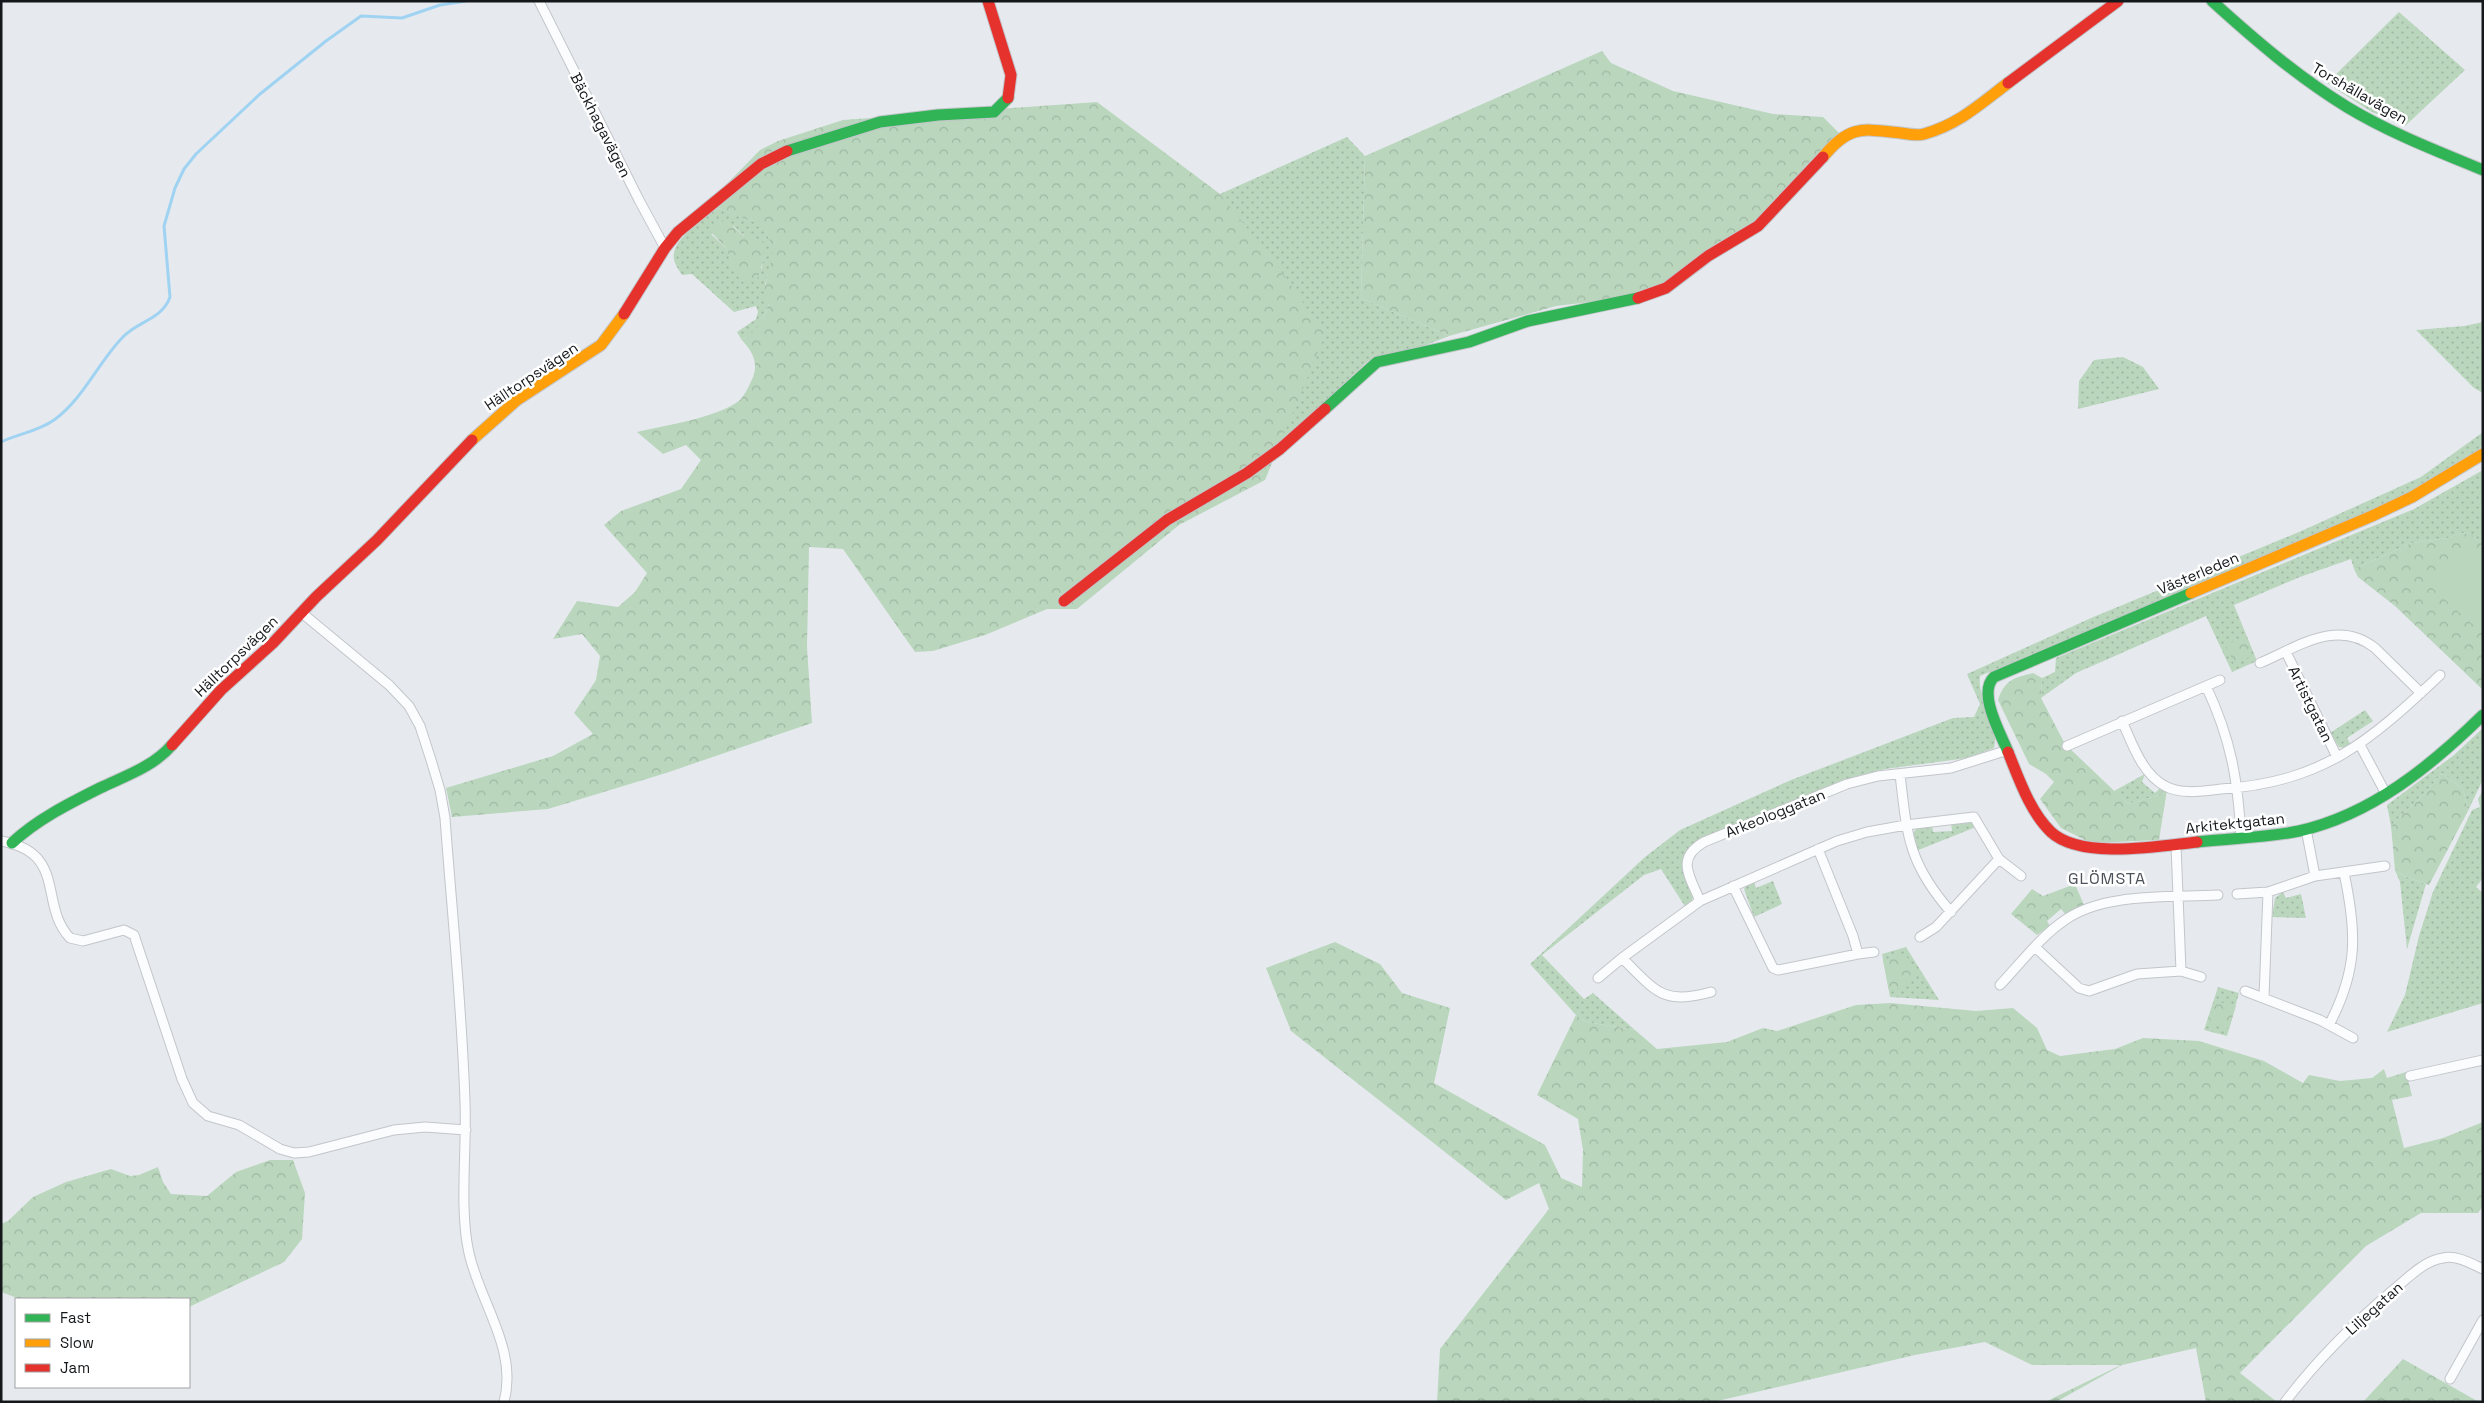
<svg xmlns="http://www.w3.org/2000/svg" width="2484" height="1403" viewBox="0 0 2484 1403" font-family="'Space Grotesk',sans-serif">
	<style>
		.grass { fill: url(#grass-dots); fill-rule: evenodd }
		.forest { fill: url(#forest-crowns) }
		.pitch { fill: #bad6bd }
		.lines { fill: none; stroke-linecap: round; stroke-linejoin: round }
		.stream { stroke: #a0d3f2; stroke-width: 3 }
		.street-casing { stroke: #c2c5ca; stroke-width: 11 }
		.fast-casing { stroke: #c2c5ca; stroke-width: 13 }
		.slow-casing { stroke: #c2c5ca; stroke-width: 13 }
		.jam-casing { stroke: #c2c5ca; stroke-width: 13 }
		.street { stroke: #fbfcfd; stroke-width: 9 }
		.fast { stroke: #30b455; stroke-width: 11 }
		.slow { stroke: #ff9f0a; stroke-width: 11 }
		.jam { stroke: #e5322d; stroke-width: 11 }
		.labels { text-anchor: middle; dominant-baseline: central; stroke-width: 5; stroke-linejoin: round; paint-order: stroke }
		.street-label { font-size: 15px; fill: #15181b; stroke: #fff }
		.neighbourhood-label { font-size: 16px; letter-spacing: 1px; fill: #4c525a; stroke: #fff }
	</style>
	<defs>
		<pattern id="grass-dots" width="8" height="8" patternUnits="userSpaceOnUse" patternTransform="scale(1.25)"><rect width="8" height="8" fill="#bad6bd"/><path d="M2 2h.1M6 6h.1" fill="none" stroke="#9fb7a2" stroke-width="1.8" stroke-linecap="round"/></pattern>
		<pattern id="forest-crowns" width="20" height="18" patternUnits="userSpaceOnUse" patternTransform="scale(1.25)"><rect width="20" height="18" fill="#bad6bd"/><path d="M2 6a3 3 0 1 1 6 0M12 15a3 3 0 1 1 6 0" fill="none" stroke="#9fb7a2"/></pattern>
	</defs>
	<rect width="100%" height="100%" fill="#e6eaef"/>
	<path class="grass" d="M2399,12L2465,70L2405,126L2370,111L2327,83Z
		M1347,137L1365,156L1361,298L1449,336L1421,347L1368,361L1278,446L1220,194Z
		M718,208L765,226L773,252L772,262L765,284L769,303L760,326L750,335L741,339L737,332L756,319L758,312L756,306L734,312L692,274L682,275C678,269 672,261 674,253C676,237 706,217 718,208ZM733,226L763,252L762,268L744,282L734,271L726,248L711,234Z
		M2483,322V393L2474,388L2416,330L2464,326Z
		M2123,357L2143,367L2159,389L2078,409L2079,381L2094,360Z
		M2483,432V446L2476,451L2397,500L1980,676C1977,701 2000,723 1994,748L1967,758L1885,769L1854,777L1692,846C1669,871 1708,892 1686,908L1661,869L1644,875L1542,955L1584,999L1593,993L1635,1030L1587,1022L1576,1015L1530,964L1645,857L1680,830L1791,780L1953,718L1974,717L1980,704L1967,674L2091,618L2299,532L2421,477Z
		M2483,470V545L2471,534L2460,533L2448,538L2412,543L2354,569L2351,559L2300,577L2234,605L2257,661L2232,672L2206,616L2076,673L2041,698L2042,678L2055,672L2056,658L2414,509Z
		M2365,710L2373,721L2347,738L2351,745L2346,748L2339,747L2330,733Z
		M2483,728V779L2468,811L2463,789L2442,773L2427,791L2391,826L2387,805L2454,755Z
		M2145,774L2142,782L2155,793L2160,788L2167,790L2156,796L2128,804L2114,791Z
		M2483,790V878L2476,887L2483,893V1003L2387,1032L2405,995L2419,936L2433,892L2472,810L2480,807L2478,799Z
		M1970,821L1976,827L1916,851L1913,833L1917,828L1932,825L1933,832L1952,831L1951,823Z
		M2395,870L2404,876L2426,884L2407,949L2400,882Z
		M1754,881L1756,888L1773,881L1782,904L1754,917L1744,889L1747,885Z
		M2283,892L2286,898L2301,894L2306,918L2272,917L2275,898Z
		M1906,947L1939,1000L1890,997L1882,954Z
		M2218,987L2239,993L2227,1036L2204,1030Z"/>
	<path class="forest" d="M1602,51L1611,63L1673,91L1773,114L1823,117L1841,135L1760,220L1662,284L1616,299L1556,306L1449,336L1361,298L1365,156Z
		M1097,102L1220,194L1279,268L1325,335L1265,480L1179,525L1077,609H1047L985,635L933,651L915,652L843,549L809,547L807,647L812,723L666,773L548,809L452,817L446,788L553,756L593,734L574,713L596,680L600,656L582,634L553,639L577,601L618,607L635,592L647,573L604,525L621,511L681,489L701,460L686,445L663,454L637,432C663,426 720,417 740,400C745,395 750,384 753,377C759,361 751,350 741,339C758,332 763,320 769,303L764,296C767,262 780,263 764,226L718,208L713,198L760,150L778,141L843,120Z
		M724,219L744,236H751L764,243C764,253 762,276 754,282L744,283L734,272L726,248L710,231Z
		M2459,533L2471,534L2483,545V690L2395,606L2358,577L2354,569L2412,543L2448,538Z
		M2244,637L2252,656L2234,664L2226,645Z
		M2033,673L2042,678L2041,698L2065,744L2128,804L2156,796L2167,790L2159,840L2091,843L2061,828L2040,799L2054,782L2046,774L2029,764L1998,700C2005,680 2013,678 2033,673Z
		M2442,773L2463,789L2468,811L2429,885L2404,876L2395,870L2391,826L2427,791Z
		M2075,884L2084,905L2066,915L2061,909L2047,921L2050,926L2037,935L2011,914L2032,889L2043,896Z
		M1335,942L1380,964L1402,993L1450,1008L1434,1083L1545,1145L1561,1178L1582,1187L1583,1150L1578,1119L1537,1095L1576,1015L1587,1022L1635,1030L1657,1049L1727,1042L1763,1028L1777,1031L1856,1005L1890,1003L1976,1011L2013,1008L2037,1028L2047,1050L2060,1056L2115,1049L2143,1038L2199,1041L2264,1061L2303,1083L2309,1075L2340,1081L2372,1078L2384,1069L2387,1078L2406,1072L2412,1096L2392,1100L2404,1148L2443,1138L2483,1122V1206L2478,1213H2421L2366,1246L2240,1373L2277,1402H2206L2196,1348L2122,1365L2056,1402H2045L2121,1365H2032L1985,1342L1915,1355L1713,1402H1437L1440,1349L1549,1209L1539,1183L1506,1200L1291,1031L1266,968Z
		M1905,954L1918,974L1901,988L1889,990L1883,960Z
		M2215,1001L2236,1006L2229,1029L2208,1023Z
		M270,1160H293L305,1193L302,1239L284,1262L189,1307V1299H20L1,1292V1224L8,1221L33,1197L66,1182L111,1169L130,1176L139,1175L158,1167L163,1182L171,1194L207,1196L236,1172Z
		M2403,1359L2479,1402H2363Z"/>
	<path class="pitch" d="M2467,546L2483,560V634L2431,587Z"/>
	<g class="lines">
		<path class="stream" d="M1,442C18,434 39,431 54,420C83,399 98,363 122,338C137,321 162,320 170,297L164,226L175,188L184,169L196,154L260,94L326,41L361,16L402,18L440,5L466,1"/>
		<g class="street-casing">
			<path id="street" d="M539,1L639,200L665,248
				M302,613L389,685L409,706L420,726L431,760L440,790L445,818C452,913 462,1007 465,1102C467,1148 459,1210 469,1253C480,1303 518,1349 504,1402
				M2286,652L2337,757
				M2260,663C2298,647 2337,618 2375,648L2421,693
				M2206,686C2231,739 2238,780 2241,837
				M2122,721C2132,743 2142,774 2165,786C2181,795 2204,791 2221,789C2323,782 2369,742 2440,675
				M2360,745L2386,794
				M2067,746L2220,680
				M1900,774C1907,835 1908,863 1951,912
				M2306,829L2315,876
				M1,841C68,853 38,904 70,938L83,941L124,930L134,935L182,1079L193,1103L208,1116L239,1125L280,1149L294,1153L309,1152L394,1130L425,1127L466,1130
				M2176,845L2181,971
				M1999,859L2021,876
				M1733,886L1773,968L1778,970L1858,954L1853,936L1818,849
				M2237,894L2268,892L2315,876L2385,866
				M1700,901C1690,876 1675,859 1704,842L1847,784L1878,776L1951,768L2008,750
				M2036,948L2079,988L2089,991L2137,974L2181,971L2201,977
				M1858,954L1874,952
				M1598,978L1622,958
				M2000,985C2021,963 2040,937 2065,920C2105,892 2171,898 2218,895
				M2245,991L2320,1020L2353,1038
				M1711,992C1662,1006 1655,990 1622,958L1700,901L1837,841L1867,832L1906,825L1974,817L1999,859L1936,927L1920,937
				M2264,997L2268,892
				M2329,1025C2358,970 2357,933 2344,873
				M2410,1076L2483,1060
				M2450,1379L2483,1320
				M2285,1402C2317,1360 2352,1325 2392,1291C2407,1279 2423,1261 2443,1258C2457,1255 2470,1263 2483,1269"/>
		</g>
		<g class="fast-casing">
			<path id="fast" d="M2212,1C2255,40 2298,77 2347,107C2390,133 2437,151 2483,170
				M787,151L880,122L938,115L994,112L1008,98
				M1325,409L1377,362L1469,342L1528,321L1638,298
				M2008,752C2001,734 1977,693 1994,677L2191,593
				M2197,842C2231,838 2266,838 2299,831C2371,815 2431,766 2483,715
				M12,843C36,820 70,803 100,788C125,776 153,767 172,745"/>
		</g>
		<g class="slow-casing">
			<path id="slow" d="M1823,157C1850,124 1863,129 1901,133C1908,134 1917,136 1924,134C1959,124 1979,105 2008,83
				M472,440L517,400L601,345L624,314
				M2191,593L2372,516L2412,497L2483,454"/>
		</g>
		<g class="jam-casing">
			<path id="jam" d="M988,1L1011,75L1008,98
				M2008,83L2118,1
				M1638,298L1666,288L1708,256L1758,226L1823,157
				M624,314L665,248L678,232L761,164L787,151
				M1064,601L1167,520L1247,473L1280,449L1325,409
				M172,745L221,690L273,643L316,597L377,540L472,440
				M2008,752C2019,779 2030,812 2051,832C2081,860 2160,846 2197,842"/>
		</g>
		<use href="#street" class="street"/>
		<use href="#fast" class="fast"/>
		<use href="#slow" class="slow"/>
		<use href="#jam" class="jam"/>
	</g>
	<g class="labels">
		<g class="street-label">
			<text transform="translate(2360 93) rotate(30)">Torshällavägen</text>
			<text transform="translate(601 125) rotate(63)">Bäckhagavägen</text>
			<text transform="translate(531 376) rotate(-34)">Hälltorpsvägen</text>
			<text transform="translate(2198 573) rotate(-23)">Västerleden</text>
			<text transform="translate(236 656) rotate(-44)">Hälltorpsvägen</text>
			<text transform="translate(2311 704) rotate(64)">Artistgatan</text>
			<text transform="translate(1775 813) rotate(-22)">Arkeologgatan</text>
			<text transform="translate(2235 823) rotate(-6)">Arkitektgatan</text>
			<text transform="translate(2374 1308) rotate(-42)">Liljegatan</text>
		</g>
		<g class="neighbourhood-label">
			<text x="2107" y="878">GLÖMSTA</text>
		</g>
	</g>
	<rect width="2484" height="1403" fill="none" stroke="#15181b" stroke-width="5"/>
	<rect x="15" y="1298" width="175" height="90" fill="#ffffff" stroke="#a1a3a4"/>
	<rect x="25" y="1314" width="25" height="8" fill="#30b455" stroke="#a1a3a4"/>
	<text x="60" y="1323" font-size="15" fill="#15181b">Fast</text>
	<rect x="25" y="1339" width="25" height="8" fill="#ff9f0a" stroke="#a1a3a4"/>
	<text x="60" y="1348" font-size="15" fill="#15181b">Slow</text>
	<rect x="25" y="1364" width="25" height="8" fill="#e5322d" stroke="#a1a3a4"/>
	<text x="60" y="1373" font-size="15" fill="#15181b">Jam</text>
</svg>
